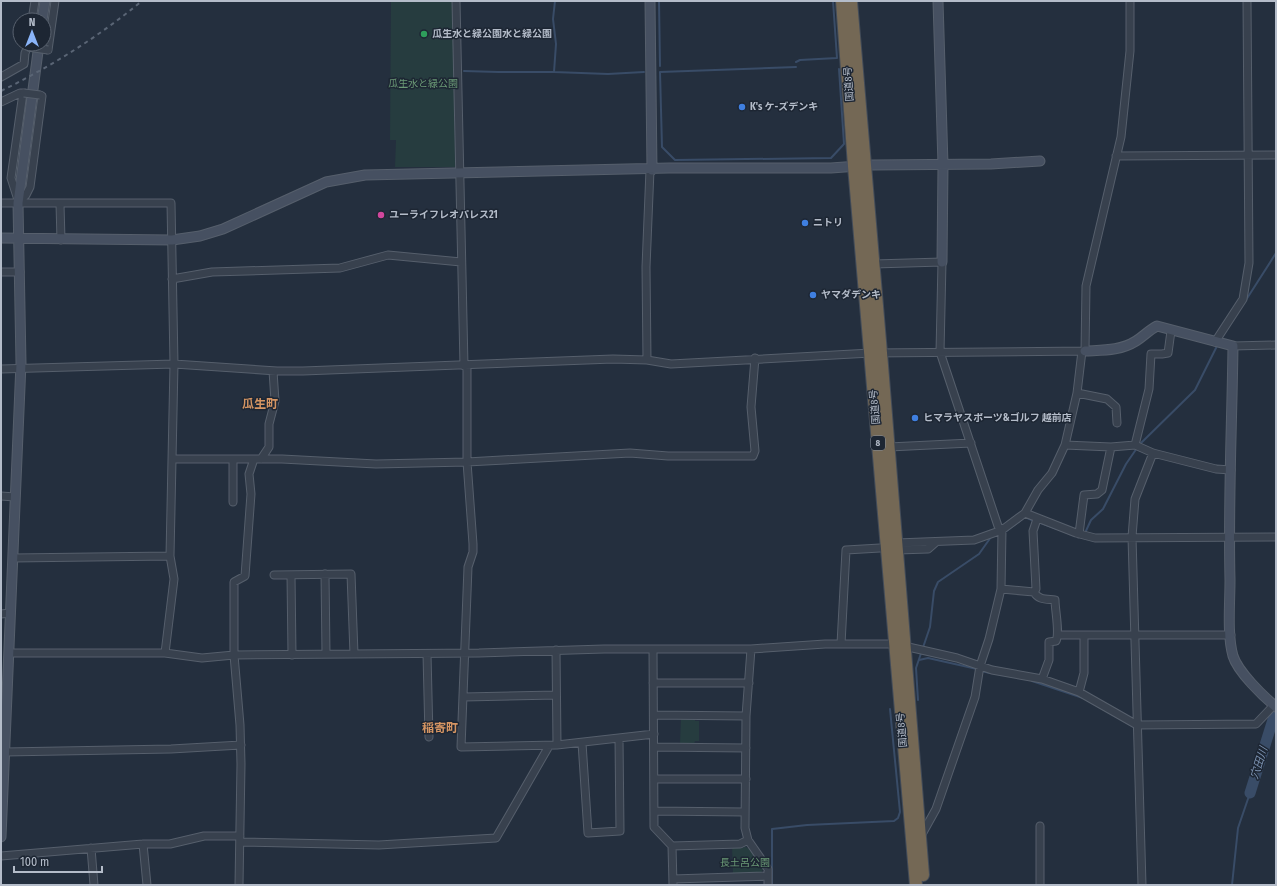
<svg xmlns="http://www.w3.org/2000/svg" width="1277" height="886" viewBox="0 0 1277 886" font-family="'Fira Sans Condensed','Noto Sans JP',sans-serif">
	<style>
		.green { fill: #263c3f }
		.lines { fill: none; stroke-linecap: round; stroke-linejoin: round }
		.stream { stroke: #394c67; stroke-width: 2 }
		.river { stroke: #394c67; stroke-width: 11 }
		.street-casing { stroke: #565f6c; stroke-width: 9 }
		.secondary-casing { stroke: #565f6c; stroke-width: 11 }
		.highway-casing { stroke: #434c59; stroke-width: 14 }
		.street { stroke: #38414e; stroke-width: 7 }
		.secondary { stroke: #465061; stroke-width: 9 }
		.highway { stroke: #746855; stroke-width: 12 }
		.rail { stroke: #5a6575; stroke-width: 2; stroke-dasharray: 4 4; stroke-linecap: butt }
		.street-bridge-casing { stroke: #565f6c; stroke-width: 9; stroke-linecap: butt }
		.street-bridge { stroke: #38414e; stroke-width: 7 }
		.leisure-dot { fill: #2e9e5b; stroke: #1d2633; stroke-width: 1.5 }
		.shop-dot { fill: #3f7fe0; stroke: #1d2633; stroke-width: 1.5 }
		.hotel-dot { fill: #d1479c; stroke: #1d2633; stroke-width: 1.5 }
		.labels { text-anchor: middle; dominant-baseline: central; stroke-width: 3; stroke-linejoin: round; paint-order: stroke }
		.shield { fill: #1d2633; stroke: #878f9c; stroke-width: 1 }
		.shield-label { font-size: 9px; font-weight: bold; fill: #b4bcc9 }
		.poi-label { font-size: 10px; font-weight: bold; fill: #b4bcc9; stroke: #1d2633; text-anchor: start }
		.park-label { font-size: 10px; fill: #6b9a76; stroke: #1d2633 }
		.street-label { font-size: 10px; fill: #b4bcc9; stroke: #1d2633 }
		.water-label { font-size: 11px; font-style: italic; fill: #7c92b1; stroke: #1d2633 }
		.quarter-label { font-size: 12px; font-weight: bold; fill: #d59563; stroke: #1d2633 }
	</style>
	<rect width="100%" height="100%" fill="#242f3e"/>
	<path class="green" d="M391,1H454L455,167H395L396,140H390Z
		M681,718H695V721H699V741H695L694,744H680Z
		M732,846L744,848V846L749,849L763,869L761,873L733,874Z"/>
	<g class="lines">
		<path class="stream" d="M659,1L660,66
			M796,62L800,60L837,58L833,1
			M796,67L660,72L662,147L675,160L831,158L844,144L839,69
			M464,71L498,72H554L556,44L553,19L555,1
			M554,72L608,74L644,72
			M1246,300L1276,253
			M1139,445L1195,390L1218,344
			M1038,522L1057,529
			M1005,532L1025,517L1034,521
			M1085,533L1091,520L1103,509L1126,464L1137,448
			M919,660L928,658L977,669
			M981,671L990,673
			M1032,681L1083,698
			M918,700L916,668L930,627L934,591L938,582L979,554L991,537
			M772,885V829L807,825L894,821L898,818L900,812L890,709
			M1232,885L1238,828L1250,793"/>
		<path class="river" d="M1250,793L1276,710"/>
		<g class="street-casing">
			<path id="street" d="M456,1L464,366
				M32,20L35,1
				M48,50L55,1
				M1,77L24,64L25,53L29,44
				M1,102L20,93H24
				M1116,156L1276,155
				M18,200L11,178L23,93
				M1,203H171L174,364L170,556L174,579L165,653
				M18,203L26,195L30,187L42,96L40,95
				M60,204L61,240
				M874,264L942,262L940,352L998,526L1002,530L1001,589L989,639L980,666L975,697L936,809L921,836
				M1,272H20
				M172,279L212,272L340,268L388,255L461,262
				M1215,342L1243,299L1249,263L1247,1
				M1233,346L1276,345
				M647,360L646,267L650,170
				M467,365V462L473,544V552L468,567L461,747L557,745L654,734
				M1,369L174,364L277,371H303L613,359L647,360L671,364L871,353L1085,351L1086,286L1121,137L1130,51V1
				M1077,393L1107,399L1116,407L1117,423
				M1065,445L1111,447L1135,445L1153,453L1216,469L1231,470
				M1135,445L1149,389L1151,354H1162L1168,353L1171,331
				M889,447L971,443
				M173,459H282L376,464L467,462L630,453L668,456H753L755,451L751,407L755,358
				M233,459V502
				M261,459L269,447V424L275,401L273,371
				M1,496L15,497
				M1025,513L1076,533L1095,538L1276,537
				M1079,534L1084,495L1097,494L1102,490L1111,447
				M897,543L974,540L1002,530L1025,513L1038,490L1052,473L1065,445L1077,393L1082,351
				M898,550L928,549L936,542
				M13,558L170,556
				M325,574L326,654
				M274,575L351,574L354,654
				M291,575L292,655
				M1001,589L1034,592
				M1034,592C1038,600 1046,599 1055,600C1055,610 1060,633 1056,641L1049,642V660L1042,679
				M1034,592L1036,589L1033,531L1037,519
				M1,614L10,613
				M1058,635H1231
				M841,644L846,550L880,548
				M653,649L654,827L672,846L740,844L748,840
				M751,649L746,716L745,828L748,840L768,869V885
				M556,650L557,745
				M9,653H165L202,658L234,655L479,653L604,649H751L825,644H895L957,658L992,670L1042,679L1079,692L1137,725L1256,724L1274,705
				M427,654L429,737
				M653,683H749
				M1079,692L1084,673V635
				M464,697L556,695
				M654,715L746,716
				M582,743L588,833L620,831L619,738
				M654,747L746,748
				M5,752L171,749L241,745
				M654,779H746
				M654,811L745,812
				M1040,826V885
				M240,842L379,845L496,838L549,746
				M143,844L147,885
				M672,846L673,885
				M91,848L94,885
				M1,856L143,844H170L204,836H240
				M673,879L768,876
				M239,885L241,764L240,725L234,655V582L245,576L251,494L249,474L254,459
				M1142,885L1132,537L1135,499L1153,453"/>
		</g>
		<g class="secondary-casing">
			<path id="secondary" d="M650,1L652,170
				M938,1L943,165L942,262
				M42,20L45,1
				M1,238L172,240L200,236L223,229L326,182L365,175L669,168H831L872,165L991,164L1040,161
				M1085,351C1103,350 1120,351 1136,341C1144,336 1149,330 1157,326L1233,346C1232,424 1228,502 1230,580C1230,603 1227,635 1233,656C1238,672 1263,696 1276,707
				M1,837L21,363L18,203L39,44"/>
		</g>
		<g class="highway-casing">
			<path id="highway" d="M842,1L854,166L916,885
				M851,1L881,353L923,875"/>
		</g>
		<use href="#street" class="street"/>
		<use href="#secondary" class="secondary"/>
		<use href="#highway" class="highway"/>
		<path class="rail" d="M1,91C52,66 98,37 142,1"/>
		<g class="street-bridge-casing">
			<path id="street-bridge" d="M28,47L48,50
				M24,93L40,95"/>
		</g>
		<use href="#street-bridge" class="street-bridge"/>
	</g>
	<circle class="leisure-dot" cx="424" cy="34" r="4"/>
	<g class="shop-dot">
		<circle cx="742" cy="107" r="4"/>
		<circle cx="805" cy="223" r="4"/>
		<circle cx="813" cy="295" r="4"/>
		<circle cx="915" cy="418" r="4"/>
	</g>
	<circle class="hotel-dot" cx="381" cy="215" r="4"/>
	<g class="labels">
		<rect class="shield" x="871" y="436" width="14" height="14" rx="3"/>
		<g class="shield-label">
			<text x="878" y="443">8</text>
		</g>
		<g class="poi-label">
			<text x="432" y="34">瓜生水と緑公園水と緑公園</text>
			<text x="750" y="107">K's ケ-ズデンキ</text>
			<text x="389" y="215">ユーライフレオパレス21</text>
			<text x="813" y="223">ニトリ</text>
			<text x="821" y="295">ヤマダデンキ</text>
			<text x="923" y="418">ヒマラヤスポーツ&amp;ゴルフ 越前店</text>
		</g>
		<g class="park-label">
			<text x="423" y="84">瓜生水と緑公園</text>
			<text x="745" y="863">長土呂公園</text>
		</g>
		<g class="street-label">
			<text transform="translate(849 84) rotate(-94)">国道8号</text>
			<text transform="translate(875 407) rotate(-95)">国道8号</text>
			<text transform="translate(902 730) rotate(-95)">国道8号</text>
		</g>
		<g class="water-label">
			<text transform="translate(1259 763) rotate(-72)">穴田川</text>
		</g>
		<g class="quarter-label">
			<text x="260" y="404">瓜生町</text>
			<text x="440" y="728">稲寄町</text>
		</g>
	</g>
	<rect width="1277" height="886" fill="none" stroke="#b4bcc9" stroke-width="4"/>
	<g transform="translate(32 32)"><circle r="19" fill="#1d2633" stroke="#59626f"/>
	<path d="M0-3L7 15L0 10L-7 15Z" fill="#8ab4f8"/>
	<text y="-6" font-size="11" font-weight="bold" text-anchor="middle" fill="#b4bcc9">N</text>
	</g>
	<path d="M14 866v6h88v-6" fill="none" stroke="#b4bcc9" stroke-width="2"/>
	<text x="20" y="866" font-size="12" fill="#b4bcc9" stroke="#1d2633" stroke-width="3" paint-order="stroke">100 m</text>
</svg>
